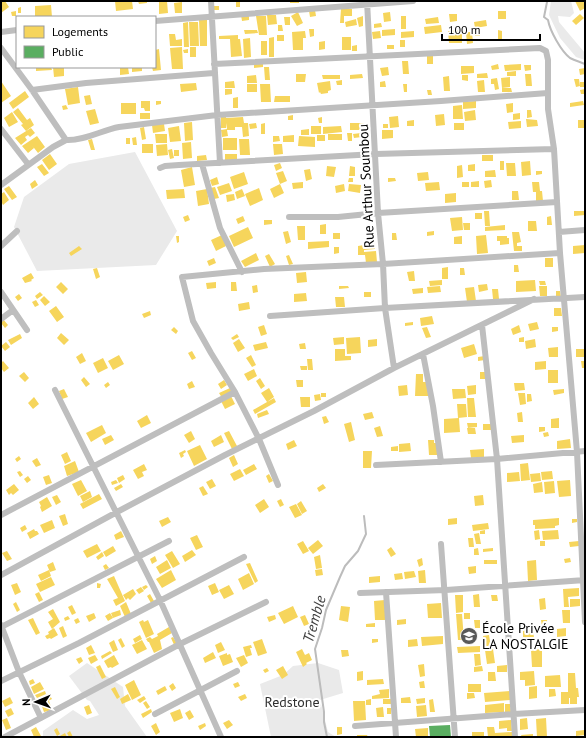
<svg xmlns="http://www.w3.org/2000/svg" width="586" height="738" viewBox="0 0 586 738" font-family="'PT Sans',sans-serif">
	<style>
		.green { fill: #eaeaea }
		.homes { fill: #f6d55c }
		.public { fill: #5aae61 }
		.lines { fill: none; stroke-linecap: round; stroke-linejoin: round }
		.stream { stroke: #bcbcbc; stroke-width: 2 }
		.minor { stroke: #bebebe; stroke-width: 6 }
		.labels { text-anchor: middle; dominant-baseline: central; stroke-width: 4; stroke-linejoin: round; paint-order: stroke }
		.street-label { font-size: 14px; fill: #000; stroke: #fff }
		.poi-label { font-size: 14px; fill: #000; stroke: #fff; text-anchor: start }
		.park-label { font-size: 14px; fill: #2f2f2f; stroke: #fff }
		.water-label { font-size: 15px; font-style: italic; fill: #404040; stroke: #fff }
	</style>
	<rect width="100%" height="100%" fill="#fff"/>
	<path class="green" d="M551,1H571L574,13L570,17L558,16L559,22L585,53V60L576,57L560,38L549,15Z
		M135,152L177,231L156,265L37,271L14,227L24,197L69,164Z
		M87,663L123,687L125,706L147,737H43V731L73,710L87,719L99,715L90,701L87,700L69,676Z
		M318,663L339,670L343,693L320,700L328,732L336,737H271L260,684L283,675L293,666Z"/>
	<path class="homes" d="M2,1H5L9,7L1,13Z
		M115,1H132L133,9L116,11Z
		M138,1H147V3L139,4Z
		M159,1H167L168,13L159,14Z
		M236,1H240V7H236Z
		M290,1H299V3H290Z
		M575,1H585V8L580,11Z
		M182,2V13H175L174,3Z
		M51,5L52,17H35V6Z
		M214,6H219V10H214Z
		M21,7V13H18V8Z
		M341,9H352V16H344V23H340Z
		M315,10L316,16L310,17L309,11Z
		M16,11V16H12L11,12Z
		M498,11H506V19H498Z
		M298,12L303,23L297,26L291,16Z
		M390,12L391,21L384,22L383,13Z
		M249,14V20L242,21L241,15Z
		M449,14H457V21L450,22Z
		M580,14L584,18L576,25L572,21Z
		M267,15H276L277,24L268,25Z
		M256,16H266L267,35H259Z
		M363,16V26L359,27L357,18Z
		M401,16H406V29H401Z
		M284,17H290V25H285Z
		M438,17L439,23L426,24L425,19Z
		M356,19L357,25L346,27L345,22Z
		M199,20H207V46H200Z
		M486,20L487,26L475,28L474,22Z
		M188,22L189,47H184L183,23Z
		M189,22H198L199,46H190Z
		M381,23L382,27L374,28V24Z
		M278,25H282L283,31H278Z
		M441,25L442,32L425,34L424,27Z
		M309,29H314V36L310,37Z
		M395,29V35L382,36V30Z
		M475,29H479L480,36H475Z
		M244,30H257L258,33L245,34Z
		M462,30V43H449L448,31Z
		M498,30L502,31V40H498Z
		M305,31L306,38H303V50H293L292,32Z
		M380,31L381,38L373,39L372,32Z
		M414,31V37L401,38V32Z
		M466,32H472L473,43L467,44Z
		M169,34H175L176,40L182,39V46H170Z
		M238,35V39H240L242,56L231,57L230,39H219V36Z
		M277,35H284V41H277Z
		M274,37V57H269V38Z
		M342,37H351V50H342Z
		M250,38L251,57L244,58L243,39Z
		M400,40H405V47H400Z
		M261,41H267V55H261Z
		M325,41V49L319,50V42Z
		M357,45V51H352V46Z
		M387,45H394V49H387Z
		M182,47L183,69H172L170,48Z
		M190,47H196V57H190Z
		M159,49L161,70L153,71L152,67H155V50Z
		M188,49V53H184L183,50Z
		M427,56H433V64H427Z
		M402,61H408L409,74H403Z
		M263,63V67L254,68V64Z
		M498,64L499,69L492,70L491,66Z
		M521,64V70L505,71L504,65Z
		M524,65H531V70L525,71Z
		M461,66H474V73L461,74Z
		M36,67H51L52,70L36,71Z
		M53,67H64V76L54,77Z
		M120,67H128L129,74L120,75Z
		M132,67H142V71L132,72Z
		M264,67H269L270,80H265Z
		M388,67L389,75L382,76L380,68Z
		M585,68V74L580,75L579,69Z
		M516,71V76H507V72Z
		M487,73L488,78H477V74Z
		M296,74H306L305,82H296Z
		M362,74L363,78L350,79V75Z
		M525,74H531L532,86H526Z
		M256,75L257,83H247V76Z
		M322,75H340V79H323Z
		M462,75H468V81L462,80Z
		M449,76L450,91H444L443,77Z
		M510,77V87L502,88L501,78Z
		M497,78L499,89L495,90L494,84H491V79Z
		M574,79H579L580,86V82H585V87H580V86L576,87Z
		M342,80V85H337L336,81Z
		M484,80L485,92H478L477,81Z
		M1,81L11,96L1,103Z
		M234,81L235,88H225V82Z
		M330,81L331,90L328,91V93L321,94L320,92L319,93L317,83Z
		M385,81L386,87H380V82Z
		M196,83L197,90L181,92L180,84Z
		M247,84H257V92H247Z
		M260,84H270L271,102H261Z
		M403,84H407V92H404Z
		M78,87L80,103L68,105L65,89Z
		M502,88H511L512,92H502Z
		M225,89H232V94L225,95Z
		M585,89V94H581L580,90Z
		M427,90H431L432,95H428Z
		M25,91L29,97L13,109L9,103Z
		M90,95L92,104L86,105L84,96Z
		M275,96H290V102H274Z
		M238,97V108H233V98Z
		M141,101H150V111H145L144,108H141Z
		M156,101H161V104L156,105Z
		M476,101V108L463,109V102Z
		M583,101L584,105L570,107V103Z
		M121,103H136V114H121Z
		M513,103V112L507,113L506,104Z
		M66,105L68,109L63,110L62,106Z
		M462,105L463,119H453V106Z
		M18,108L27,120L30,118L34,125L26,131L21,125L23,124L13,112Z
		M95,109L99,123L90,125L86,111Z
		M475,110L476,120L465,121L464,112Z
		M527,110H531L532,117L527,118Z
		M12,112L18,122L9,127L4,118Z
		M140,113H150V119H140Z
		M520,113V119L513,120V114Z
		M444,114L445,125L436,126L435,115Z
		M293,115V120H288V116Z
		M221,116H226V118L243,117L244,123H248L249,136L243,137L242,127H235V130H227L228,136L222,137L221,130L227,129L226,123V128H221Z
		M398,116L399,127L390,128L389,117Z
		M322,117V123H319L318,118Z
		M526,119L537,120L538,126L527,127Z
		M414,120V126H407V121Z
		M578,120H585V128H578Z
		M521,121V128L509,129L508,122Z
		M192,122L193,140L185,141L184,123Z
		M256,123L257,128L250,129L249,124Z
		M265,123V134H261V124Z
		M350,123H364V130H350Z
		M454,123H464V130H454Z
		M164,124L165,131L153,133L152,125Z
		M383,124H388V128H383Z
		M179,126L181,141L170,142L168,128Z
		M311,126H321V134H311Z
		M341,126L342,132L323,134V127Z
		M144,127L146,139L142,140L140,128Z
		M31,128L35,133L30,137L28,135L25,137L27,140L21,145L15,138Z
		M309,129V135H301V130Z
		M382,130H393V138L382,139Z
		M347,133H352V141H348Z
		M361,133L362,137L354,138L353,134Z
		M155,134H167V143H156Z
		M328,134H342V140H328Z
		M294,135V142H283V136Z
		M317,135H325V141H317Z
		M37,136L45,147L38,153L31,144L34,148L28,153L22,146Z
		M273,136H279L280,141L273,142Z
		M299,136L315,137V147L298,146Z
		M136,137L137,145H133L132,138Z
		M126,138H130V144H126Z
		M223,138H237V150H223Z
		M92,139L95,150H91L88,140Z
		M239,139H249L250,155H240Z
		M191,142L192,158L183,159L182,143Z
		M142,144H153V153H142Z
		M167,144L168,155L157,156L156,145Z
		M273,144H282L283,154L274,155Z
		M172,149L174,158L170,159L168,150Z
		M174,150H179V156H174Z
		M50,154L57,164L49,170L42,160Z
		M225,154H237V161L225,160Z
		M206,155L207,160L197,161V156Z
		M482,155H493V161H482Z
		M500,161H504V170H500Z
		M530,161L531,175L522,176L521,162Z
		M280,163L282,168L276,171L274,165Z
		M506,163H515L516,176H507Z
		M42,164L49,173L44,176L37,167Z
		M475,164V171H468V165Z
		M462,165L463,177L457,178V166Z
		M327,166L336,167L334,177L326,176Z
		M350,166L355,167V176H349Z
		M192,167L195,185L184,187L181,170Z
		M310,169L312,179L306,181L304,170Z
		M495,170L496,177H485V171Z
		M283,171L287,181L280,184L276,173Z
		M536,171H542V174L536,175Z
		M244,172L248,184L234,189L230,177Z
		M428,172L429,180L418,181L417,173Z
		M217,177L219,184L212,186L210,180Z
		M349,178H353V182H348Z
		M388,178H395L396,181L388,182Z
		M35,180L38,185L32,189L30,184Z
		M491,180L492,187L485,188L484,181Z
		M479,181V187H471V182Z
		M303,182V188L293,189L292,183Z
		M439,182L440,190L426,191L425,183Z
		M462,182H469V187H462Z
		M532,182H539L540,191H542L543,201H536V192H533Z
		M229,183L232,191L220,195L217,187Z
		M280,184L284,193L274,198L270,189Z
		M344,184L345,191L336,193L335,186Z
		M349,184L361,185L360,193L348,191Z
		M9,186L17,197L12,200L4,189Z
		M215,187L219,198L214,199L210,188Z
		M259,188L263,200L250,206L245,194Z
		M184,189L185,198L167,199L166,190Z
		M207,189L209,204L198,206L196,191Z
		M242,189L245,196L237,199L235,192Z
		M512,191H518L519,200H512Z
		M4,192L9,200L3,205L1,201V194Z
		M456,193V202L445,203V194Z
		M234,194L235,200L227,202L226,195Z
		M484,211H489L490,226H485Z
		M574,211H585V215L574,216Z
		M475,213H482V219H475Z
		M188,215L190,220L185,222L183,217Z
		M243,216L245,221L238,224L236,219Z
		M551,216L552,225H547V217Z
		M462,217L463,230L452,231L450,218Z
		M264,220H272V224L264,225Z
		M528,221H536L537,231H528Z
		M463,223H470V230H464Z
		M326,224V234H320V225Z
		M505,225V230L485,231V227Z
		M297,226H305V240H298Z
		M248,227L253,238L234,247L229,236Z
		M288,231L291,242L286,244L283,232Z
		M434,231V235L427,236V232Z
		M512,232H519L521,242L517,243V246H522V251H514Z
		M333,233H340V239H333Z
		M392,233H396L397,240H392Z
		M222,235L226,246L216,251L211,240Z
		M486,235L488,253L477,254L476,236Z
		M176,236H179V242L177,243Z
		M462,236V244H454V237Z
		M497,236H507V238H509V244L500,245V241H497Z
		M329,241V247L308,249V242Z
		M364,243H374L375,249L364,250V252L376,251L377,262L366,263L365,255H358V246L364,245Z
		M585,245V253L573,254V246Z
		M79,246L82,249L71,256L69,253Z
		M334,247H339V253L334,254Z
		M256,253L259,260L245,267L241,261Z
		M269,254L275,264L270,267L265,256Z
		M289,255L293,264L289,265L286,256Z
		M214,258L216,263L209,266L207,261Z
		M545,258H553V267H545Z
		M514,265H518L519,272H514Z
		M448,267V279H442V268Z
		M97,268L100,277L96,279L93,269Z
		M460,268H464L465,275H460Z
		M414,271L415,281H409L407,272Z
		M306,272L307,282L297,283L296,273Z
		M31,273L34,278L31,280L32,281L25,283L22,278Z
		M442,280V285L430,286L429,281Z
		M535,280L536,291L516,292V281Z
		M539,281H545L546,285H540Z
		M61,282L68,289L63,294L56,287Z
		M216,282V288L207,289L206,283Z
		M231,282H236L237,291H231Z
		M487,284L488,290L479,292L478,285Z
		M257,285L258,292L253,293L252,286Z
		M339,286H348L349,288L339,289Z
		M440,286L441,292L428,293L427,287Z
		M539,286H547V296H540Z
		M474,287L476,301L467,302L465,288Z
		M423,288V293L413,294L412,289Z
		M492,289H498L499,299H493Z
		M556,291H560L561,297H556Z
		M40,292L43,295L37,299L35,296Z
		M364,292H371V297H364Z
		M306,293L307,301L294,302V294Z
		M19,294L22,298L18,301L15,297Z
		M44,296L50,302L45,306L40,300Z
		M335,297H344L345,307H336Z
		M36,300L39,305L35,307L32,302Z
		M249,302L250,309L239,311L238,304Z
		M56,306L64,317L57,322L49,311Z
		M554,308H561L562,316H554Z
		M150,311L151,315L144,318L142,314Z
		M432,316L434,324L421,326L420,318Z
		M3,319L8,325L5,328L1,323Z
		M413,322V325L405,326V323Z
		M537,322L539,329L530,331L528,324Z
		M264,325L267,334L261,336L258,327Z
		M519,325L521,332L513,335L511,329Z
		M174,327L178,331L176,334L171,330Z
		M427,327L431,337L426,338L422,328Z
		M552,327H558V331L552,332Z
		M61,333L69,340L64,345L57,338Z
		M20,334L22,338L11,345L8,340Z
		M237,334L239,337L233,340L231,338Z
		M344,337V344L334,345L333,338Z
		M360,337L361,353L347,354L346,338Z
		M524,337V342H519V338Z
		M239,339L245,348L238,352L233,343Z
		M377,339V346L368,347V340Z
		M535,339L536,347L526,349L525,341Z
		M6,342L10,347L5,351L1,346Z
		M266,342L268,348L255,351L253,345Z
		M305,343L306,349H300L299,344Z
		M474,344L477,354L464,358L461,348Z
		M558,347V357H549L548,348Z
		M335,349H345V356H351V360L335,361Z
		M576,349H585V357H576Z
		M192,351L196,358L192,360L188,353Z
		M82,353L86,361L80,364L76,357Z
		M119,355L124,364L113,370L108,361Z
		M251,355L256,365L252,367L246,358Z
		M485,356V360L478,361V357Z
		M103,358L108,368L98,373L93,363Z
		M307,359H312L313,370H308Z
		M3,361L9,368L4,372L1,368V363Z
		M546,361V369L535,370V362Z
		M581,361H585V368H582Z
		M300,366H307V370H301Z
		M254,369L257,376L248,381L244,374Z
		M548,370H558V383H548Z
		M24,372L29,378L25,382L19,376Z
		M480,372H487V379H480Z
		M416,374H423V382H428V396H415Z
		M84,377L90,384L86,387L81,380Z
		M260,378L265,386L261,389L256,381Z
		M224,380L227,385L221,389L218,384Z
		M296,380H303V387H297Z
		M192,381L195,387L189,389L187,384Z
		M108,382L110,385L106,388L104,385Z
		M514,383H524L525,390L515,391Z
		M407,385L408,395L399,396L398,386Z
		M476,385V394L468,395L467,386Z
		M230,388L232,392L222,398L219,393Z
		M269,388L274,397L267,402L261,393Z
		M64,389L68,397L62,399L59,391Z
		M452,389H465L466,398L453,399Z
		M564,389V393L554,395L553,390Z
		M321,393H326V397H321Z
		M518,393H525L526,404L520,405Z
		M320,394L321,400L315,401L314,395Z
		M527,394H531L532,401L527,402Z
		M231,396L235,404L225,409L221,401Z
		M34,397L39,404L33,409L28,403Z
		M300,397H310V407H301Z
		M274,398L276,402L255,414L253,410Z
		M467,398H474L476,417H468Z
		M457,404H466L467,417L458,418Z
		M267,410L269,414L258,418L257,414Z
		M372,412L374,418L365,420L363,414Z
		M522,412L523,422H518L517,413Z
		M147,415L151,423L141,428L137,421Z
		M326,416L329,422L324,424L322,417Z
		M459,418L460,432L444,433V419Z
		M559,418V428H551V419Z
		M351,422L355,440L349,442L344,424Z
		M467,423H477V427L468,428Z
		M483,424H492V430H483Z
		M102,425L106,433L91,442L86,433Z
		M380,426L383,436L377,437L374,428Z
		M539,427H545V431L539,432Z
		M467,428H475L476,434H468Z
		M191,431L195,439L189,443L184,435Z
		M229,431L237,446L232,449L224,433Z
		M548,432L549,436L544,437L543,433Z
		M111,435L114,440L105,445L102,439Z
		M221,435L224,442L214,447L211,441Z
		M524,435V442L512,443L511,436Z
		M570,439L571,448L557,449V441Z
		M294,440L297,446L288,450L286,444Z
		M428,440H434V443H437V455H429Z
		M410,443L411,451L399,452V444Z
		M200,445L207,459L194,466L187,451Z
		M398,446V451H391V447Z
		M484,449V457L471,458L470,450Z
		M185,450L186,452L183,454L184,456L181,458L179,453Z
		M363,451H372L371,468H363Z
		M67,452L71,461L65,464L61,455Z
		M234,455L238,464L233,467L229,458Z
		M19,456L21,459L17,462L15,459Z
		M37,458L41,465L36,467L32,461Z
		M75,461L79,472L67,476L64,466Z
		M528,463L530,480L521,481L520,464Z
		M144,464L147,470L142,472L144,476L138,479L133,470Z
		M254,464L257,469L246,475L243,470Z
		M240,469L244,476L234,481L230,474Z
		M20,471L23,475L20,477L17,472Z
		M552,471L553,479L542,480L541,472Z
		M519,472L520,481L507,482V473Z
		M540,473L541,481L531,482L530,474Z
		M269,474L273,481L269,483L266,476Z
		M49,475L52,483L46,485L43,477Z
		M123,475L125,479L119,483L117,478Z
		M28,476L31,480L27,483L24,479Z
		M212,479L216,486L210,489L206,482Z
		M81,480L87,491L78,496L72,484Z
		M116,480L118,483L112,485L111,482Z
		M570,480L571,496L559,497L557,481Z
		M554,481L555,493L545,494L544,482Z
		M542,482L543,492L534,493L533,484Z
		M14,484L19,490L13,495L11,493L9,495L6,490Z
		M121,484L123,487L116,491L114,488Z
		M323,484L326,488L319,492L317,488Z
		M203,486L208,494L203,496L199,488Z
		M90,491L92,497L83,502L80,496Z
		M99,494L102,499L83,509L80,504Z
		M57,495L61,502L56,505L52,497Z
		M483,495L484,505L475,506L474,496Z
		M47,497L52,506L42,512L40,507L41,506L39,502Z
		M264,499L269,507L260,513L255,505Z
		M281,499L284,505L280,507L277,501Z
		M301,501L307,511L302,514L297,504Z
		M296,504L302,515L295,518L289,507Z
		M65,514L68,524L63,526L59,516Z
		M168,517L171,522L162,527L159,521Z
		M457,518V524L448,525V519Z
		M559,518V525L555,526V528L535,529V525H533V520Z
		M572,519H577V522L572,523Z
		M52,520L55,528L44,533L40,525Z
		M488,523L489,529L473,531L472,525Z
		M25,525L27,529L22,532L20,528Z
		M34,529L35,531H37L39,534L30,539L27,533Z
		M485,530V534H480V531Z
		M539,530L540,539L535,540L534,531Z
		M558,530L559,539L543,540L542,531Z
		M121,531L124,537L116,540L114,535Z
		M479,533L481,544H476L474,534Z
		M197,535L203,547L196,550L190,538Z
		M468,538H473L474,547H469Z
		M318,540L323,546L313,554L308,548Z
		M303,541L309,551L303,554L297,544Z
		M540,541H545V546H540Z
		M579,541V546L570,547L569,542Z
		M97,544L101,551L87,558L83,551Z
		M113,546L116,551L106,557L103,552Z
		M391,547L396,554L391,557L387,550Z
		M478,548L479,555H474V549Z
		M493,548V551L483,552V549Z
		M192,550L196,555L185,562L182,556Z
		M7,551L12,559L7,561L2,553Z
		M172,551L180,564L173,568L165,555Z
		M102,552L104,556L98,560L96,557Z
		M320,555L322,568L316,569L314,557Z
		M155,556L157,561L152,564L150,559Z
		M422,558L423,565L419,567L417,560Z
		M570,558L571,562L565,563L564,559Z
		M167,560L171,568L160,574L156,567Z
		M484,560H497V564H484Z
		M536,560L537,580L528,581L527,561Z
		M53,562L56,570L50,572L47,565Z
		M250,563L258,581L255,583L246,564Z
		M106,564L109,568L105,570L103,566Z
		M476,566V573L469,574L468,567Z
		M322,569L323,575L316,576L315,570Z
		M49,570L51,576L41,581L38,575Z
		M171,570L176,580L162,588L156,579Z
		M425,570L426,583H419L418,571Z
		M414,571L416,577L405,579L404,572Z
		M249,573L254,584L243,590L238,579Z
		M402,573L403,579L395,580L394,574Z
		M114,576L125,601L116,606L113,600L118,598L107,579Z
		M380,576V582L369,583V577Z
		M51,577L55,585L40,592L36,584Z
		M17,583L21,592L15,595L11,585Z
		M97,583L101,584L100,588H97Z
		M215,583L219,592L212,595L208,586Z
		M146,585L148,587L144,590L142,587Z
		M229,585L234,594L224,599L219,590Z
		M141,587L144,591L139,594L136,590Z
		M579,588V596L568,597L569,607H564L563,589Z
		M133,589L136,594L130,600L128,598L126,600L123,595Z
		M39,592L43,600L39,602L35,594Z
		M150,594L154,601L151,603L147,596Z
		M479,594L480,607H474L473,595Z
		M455,595H463V612L456,613Z
		M491,595H497L498,601H492Z
		M545,598L546,609L540,610L539,599Z
		M570,599H580V606L570,607Z
		M385,600V620H375L374,601Z
		M16,602L20,610L17,612L13,604Z
		M126,602L131,614L125,617L120,606Z
		M441,603L442,618H428L427,604Z
		M72,605L76,613L72,615L68,607Z
		M293,606L298,617L284,624L278,613Z
		M341,606L350,607L348,622L339,620Z
		M53,609L60,622L52,629L48,622L53,619L48,612Z
		M120,610L121,615L113,618L111,613Z
		M562,610H570V623H563Z
		M94,613L96,618L89,622L86,616Z
		M110,613L113,618L108,621L105,616Z
		M464,613H470V619H464Z
		M456,614H462L464,640H458Z
		M275,615L276,619L269,622L267,617Z
		M305,615L309,624L304,626L300,617Z
		M68,616L70,619L65,621L64,618Z
		M33,618L40,633L36,635L28,620Z
		M78,618L80,622L76,624L74,620Z
		M406,619V624L397,625V620Z
		M143,620L144,622L148,620L154,634L146,638L139,622Z
		M474,620H480V628H475Z
		M541,620H547V627H542Z
		M375,623V627H366V624Z
		M482,623H487L488,631L483,632Z
		M530,624H535V629H533L534,638L523,639V630L530,629Z
		M63,626L67,636L63,638L59,628Z
		M169,627L172,633L160,640L162,649L154,653L149,642H148L146,639L150,637L152,639L158,636L157,634Z
		M54,628L58,635L51,639L50,638L47,639L45,636L49,634L48,632Z
		M566,628V636L557,637V629Z
		M140,635L142,639L135,643L133,639Z
		M489,635L491,647H485L483,636Z
		M443,636V644L422,646L421,637Z
		M173,637L178,645L175,647L171,638Z
		M121,638L125,646L122,648L118,640Z
		M262,639L267,653L258,656L253,642Z
		M372,639H378V642L372,643Z
		M417,639L418,646L408,647V640Z
		M114,640L118,650L113,652L109,643Z
		M142,640L147,649L137,654L132,645Z
		M221,642L225,650L218,653L215,645Z
		M91,645L95,653L89,655L86,648Z
		M251,645L252,648H250L252,655L246,657L243,647Z
		M480,646V652L458,653L457,647Z
		M302,649L305,655L309,653L312,660L306,663L307,664L303,667L296,652Z
		M493,649L495,663L487,664L485,650Z
		M542,649V667H532L531,650Z
		M341,650H348L349,656L342,657Z
		M110,651L112,653L102,659L101,656Z
		M213,652L216,658L205,663L203,658Z
		M227,653V655L230,654L233,662L223,666L219,656Z
		M474,654H480L481,665L475,666Z
		M95,655L98,660L91,664L88,658Z
		M114,655L119,664L112,668L111,667L108,668L104,661Z
		M244,655L248,663L241,667L236,658Z
		M81,657L83,661L79,664L76,659Z
		M424,664L425,676L420,677L418,665Z
		M100,665L106,677L102,679L96,667Z
		M507,665V672H497V666Z
		M283,666L288,675L282,679L276,670Z
		M482,666L483,671L474,672V667Z
		M267,668L269,671L265,673L263,670Z
		M363,671V680L357,681V672Z
		M534,671L535,685L525,686V680H520V672Z
		M488,672H495L496,681H488Z
		M568,673H575L576,688H578L579,697H577V704H570V698H569V704H561V692H568Z
		M560,675L561,687H545V676Z
		M33,679L35,683L30,685L29,681Z
		M383,679L384,684L367,685V680Z
		M134,680L141,695L132,700L125,685Z
		M424,681L425,688H420L419,682Z
		M40,682L44,689L34,694L31,687Z
		M238,682L240,686L235,688L233,684Z
		M173,683L176,688L172,691L169,686Z
		M468,684H481V692H468Z
		M165,686L167,690L158,695L156,691Z
		M537,686V698L529,699V687Z
		M115,687L120,697L117,699L111,689Z
		M389,689V698L372,699V696L380,694L379,690Z
		M549,689H555L556,696L549,697Z
		M45,691L46,694L37,698L35,695Z
		M510,691V700L485,702L484,693Z
		M467,693H474L475,698L467,699Z
		M49,694L52,699L48,701L46,695Z
		M128,694L131,700L122,704L120,699Z
		M245,694L247,698L241,701L238,697Z
		M144,696L146,699L140,703L137,700Z
		M10,697L13,703L5,707L2,701Z
		M410,697L411,703H401V698Z
		M425,698V703L417,704L416,699Z
		M371,699V705H366V700Z
		M383,699H391V704H383Z
		M433,699L435,712H430L429,700Z
		M49,701L52,710L44,712L41,704Z
		M146,701L150,707L147,709L143,703Z
		M353,701H365L366,720L354,721Z
		M504,703V712L485,713V705Z
		M505,704H510L511,712H505Z
		M89,705L92,713L87,715L84,707Z
		M426,705L427,716L417,717L416,706Z
		M383,707L384,717H377L376,708Z
		M11,708L14,714L8,717L5,711Z
		M387,708H391V714H387Z
		M151,709L152,712L143,718L141,714Z
		M180,709L183,718L174,722L170,713Z
		M190,710L194,717L189,720L185,713Z
		M7,718L11,728L6,730L2,720Z
		M527,718L528,729L520,730V719Z
		M546,718L547,737H537L536,719Z
		M229,720L233,725L227,729L223,723Z
		M511,720L512,731H507V728L499,729V721Z
		M156,723L160,732L156,735L151,726Z
		M205,723L206,726L200,730L198,726Z
		M36,727L41,736L39,737H34L31,730Z
		M337,727H342V734L337,735Z
		M487,727H494L495,733L512,732V737H488Z
		M57,728L60,734L57,736L54,730Z
		M428,728V737H416L415,729Z
		M584,730L585,735L576,736V731Z
		M70,731L73,737H69L67,733Z
		M472,732H484V737H472Z
		M65,733L67,737H58Z
		M533,734V737H522L521,735Z
		M357,735H367L368,737H357Z"/>
	<path class="public" d="M450,725L451,737H430L429,726Z"/>
	<g class="lines">
		<path class="stream" d="M547,2L544,17L548,20C550,31 561,51 570,58C574,60 580,62 585,64
			M327,737L324,722V712L315,649L322,628L326,610L340,577L345,566L358,551L366,534L364,516"/>
		<path class="minor" d="M211,1L220,163
			M367,1L378,213L383,264L385,308L394,368
			M155,21L413,1
			M1,32L17,30
			M1,48L32,90L66,140L53,147L1,185
			M214,64L540,48L546,51L548,60V109L554,149L560,253L577,452L585,622
			M32,90L86,83L214,73
			M1,129L28,164
			M66,140C84,141 102,130 119,127L217,115L441,101L548,93
			M202,164L220,228L242,272
			M160,168L165,166L179,165L376,154L554,149
			M289,217H338L378,213L557,202
			M559,232L585,230
			M1,246L17,231
			M1,292L27,330
			M270,316L385,308L585,297
			M1,319L13,310
			M482,325L497,459L515,737
			M423,354L433,406L441,462
			M55,390L160,600L221,737
			M376,465L497,459L585,451
			M278,485L259,439L235,392L211,353L193,321L182,277L264,269L383,264L560,253
			M1,515L235,392
			M441,544L455,737
			M1,575L117,512L225,455L314,411L394,368L534,299
			M386,592L396,737
			M360,593L446,590L585,580
			M1,625L19,672L41,718
			M1,627L169,541
			M1,681L79,643L244,557
			M155,714L237,671
			M355,726L514,714L585,710
			M5,737L180,644L266,602"/>
	</g>
	<defs>
		<g id="school-disc" transform="scale(0.9)"><circle r="9.5" fill="#595959" stroke="#fff"/><path d="M0-5L7-2L0 1L-7-2ZM-4 1L0 2.5L4 1V4Q0 6-4 4Z" fill="#fff"/></g>
	</defs>
	<g fill-rule="evenodd">
		<use href="#school-disc" x="469" y="636"/>
	</g>
	<g class="labels">
		<g class="street-label">
			<text transform="translate(366 186) rotate(-93)">Rue Arthur Soumbou</text>
		</g>
		<g class="poi-label">
			<text x="482" y="628">École Privée<tspan x="482" dy="16">LA NOSTALGIE</tspan></text>
		</g>
		<g class="park-label">
			<text x="292" y="702">Redstone</text>
		</g>
		<g class="water-label">
			<text transform="translate(314 619) rotate(-74)">Tremble</text>
		</g>
	</g>
	<rect width="586" height="738" fill="none" stroke="#000000" stroke-width="4"/>
	<rect x="16" y="16" width="140" height="52" fill="#ffffff" stroke="#999999"/>
	<rect x="24" y="26" width="20" height="12" fill="#f6d55c" stroke="#999999"/>
	<text x="52" y="36" font-size="12" fill="#000000">Logements</text>
	<rect x="24" y="46" width="20" height="12" fill="#5aae61" stroke="#999999"/>
	<text x="52" y="56" font-size="12" fill="#000000">Public</text>
	<g transform="translate(36 702) rotate(268)" stroke="#ffffff" stroke-width="3" paint-order="stroke">
	<path d="M0-3L7 15L0 10L-7 15Z" fill="#000000"/>
	<text y="-6" font-size="11" font-weight="bold" text-anchor="middle" fill="#000000">N</text>
	</g>
	<path d="M442 34v6h98v-6" fill="none" stroke="#000000" stroke-width="2"/>
	<text x="448" y="34" font-size="12" fill="#000000" stroke="#ffffff" stroke-width="3" paint-order="stroke">100 m</text>
</svg>
